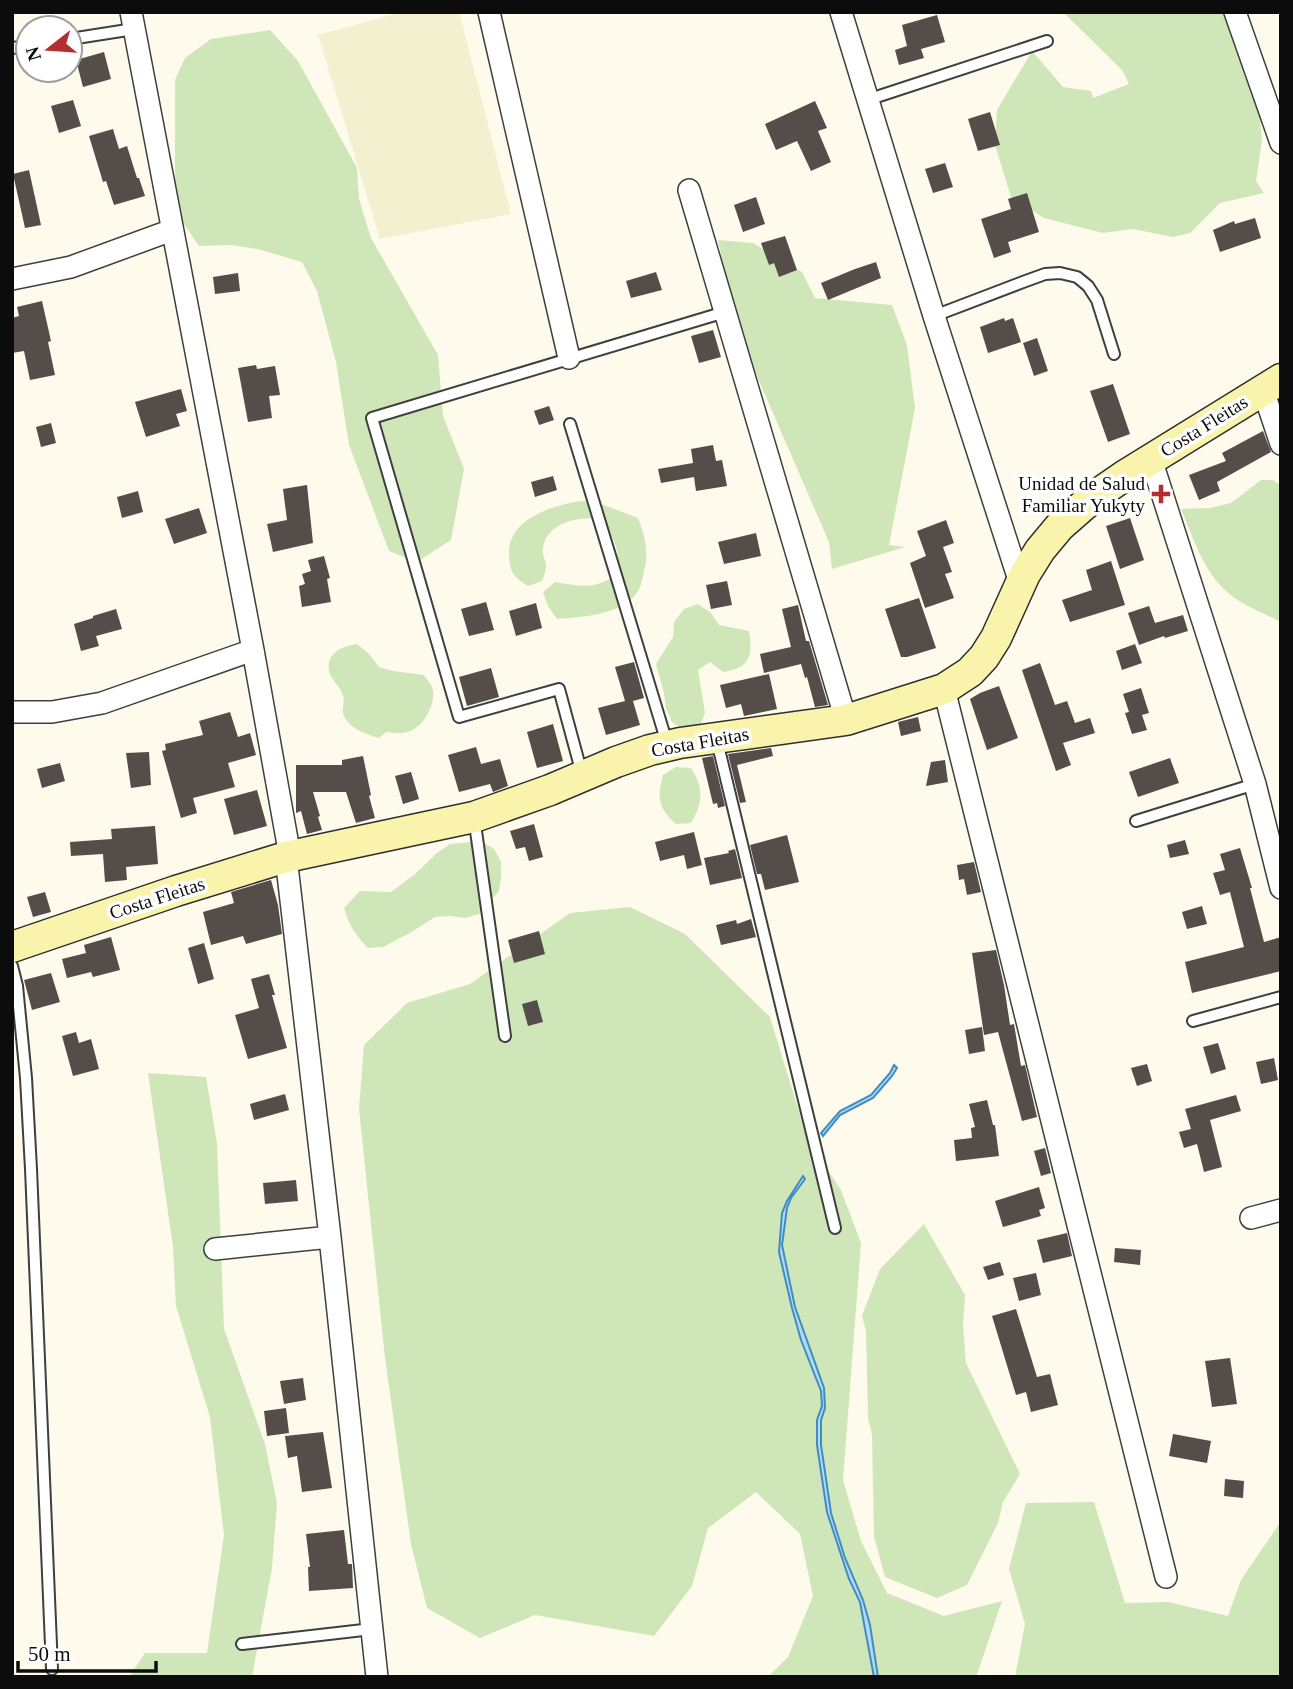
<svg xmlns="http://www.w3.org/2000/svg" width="1293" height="1689" viewBox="0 0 1293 1689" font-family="'Times New Roman',serif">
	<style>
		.farmland { fill: #f2f0ce }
		.green { fill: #cfe6b8 }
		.water { fill: #b4daf2; stroke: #3f8dc4; stroke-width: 2 }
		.building { fill: #544d49 }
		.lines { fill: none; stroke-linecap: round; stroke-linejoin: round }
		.service-casing { stroke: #3f3f3f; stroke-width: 14 }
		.minor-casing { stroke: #3f3f3f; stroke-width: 24 }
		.secondary-casing { stroke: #2e2e2e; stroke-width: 33 }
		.service { stroke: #fff; stroke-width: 10 }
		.minor { stroke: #fff; stroke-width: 21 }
		.secondary { stroke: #faf3ab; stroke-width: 30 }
		.poi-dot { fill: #b32d31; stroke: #fff; stroke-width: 2.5 }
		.labels { text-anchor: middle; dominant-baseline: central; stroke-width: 7; stroke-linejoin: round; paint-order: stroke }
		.street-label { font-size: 19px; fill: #0c0c0c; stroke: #fff }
		.poi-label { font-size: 19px; fill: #0c0c0c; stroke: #fff; text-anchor: end }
	</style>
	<rect width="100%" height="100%" fill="#fefbec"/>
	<path class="farmland" d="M402,12H459L511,214L380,239L318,35Z"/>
	<path class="green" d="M1063,12H1226L1258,98L1262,140L1256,181L1264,193L1220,203L1190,233L1173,237L1133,229L1103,233L1044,218L1011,197L995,145L997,110L1032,51L1063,87L1091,91L1093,98L1129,84L1122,70Z
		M270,30L298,61L357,168L359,199L371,238L438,355L443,416L464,469L451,540L417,562L389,551L349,445L336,362L317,291L302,262L258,249L230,245L199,246L175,211V80L185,58L211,39Z
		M718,240L753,243L802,272L815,298L892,305L907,345L915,408L889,545L905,547L832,569L829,542L756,374L734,316Z
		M1261,480H1273L1281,486V622C1262,612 1238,604 1223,588C1202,567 1193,537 1181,509L1210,508L1231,503Z
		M581,501L596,502L638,518C645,535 649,554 644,571C643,576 642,582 640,587C628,615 582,617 557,619L548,606L543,592L555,582C581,586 591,590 615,576C622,551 615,539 600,519C579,516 545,523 543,549C542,555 545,559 546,565C546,570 544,576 542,581L528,586C514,577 510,573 509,555C507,519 553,505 581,501Z
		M698,604L711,613L719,625L749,631C753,656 750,668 723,672L710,662L698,670L705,713L699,728L685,731L672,722L666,708L664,693L656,664L673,637L674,622L684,609Z
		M357,644L369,654L379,667L393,671L424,675C427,680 432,685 433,690C435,703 426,723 414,729C405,735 395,733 386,732L379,738C366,734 347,728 343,713C342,707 345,701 343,696C341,687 331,680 329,671C326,653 342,646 357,644Z
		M676,767L691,768C704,788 703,803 691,823L676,824C658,808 657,798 663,775Z
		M481,841L494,849L501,862V877L499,891L479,914L465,918L450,916L435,917L410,933L383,947L368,948C356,936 349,925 344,908L360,891L391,892L415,874L437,853L450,844Z
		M630,907L685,934L770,1017L807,1138L841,1190L861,1243L843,1480L861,1541L887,1593L944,1616L1002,1601L976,1677H768L788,1657L813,1596L800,1534L756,1492L708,1528L692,1586L654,1636L535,1615L480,1638L427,1608L411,1544L385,1358L359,1109L364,1045L407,1003L470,984L570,913Z
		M148,1073L206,1077L217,1143L224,1329L265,1444L277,1503L272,1568L252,1677H129L145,1653H207L224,1535L210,1417L176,1306L173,1247Z
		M924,1224L965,1295L963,1326L966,1363L1020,1474L1003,1502L998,1523L967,1585L937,1598L885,1577L874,1537L872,1435L868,1418L866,1331L862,1316L880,1269Z
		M1094,1502L1125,1603L1168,1602L1228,1616L1241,1580L1281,1521V1677H1015L1025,1624L1009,1569L1026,1503Z"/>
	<path class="water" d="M894,1065L897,1068L892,1076L873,1098L840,1115L823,1136L821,1133L840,1111L871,1095L890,1073Z
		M803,1176L805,1179L791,1198L787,1208L782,1245L795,1307L824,1388L825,1408L821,1420V1445L831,1513L845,1558L863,1600L870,1625L878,1677H874L860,1602L849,1579L827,1512L817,1445V1420L822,1406L821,1391L801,1340L792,1308L779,1252L782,1213L787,1201Z"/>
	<path class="building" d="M937,15L945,42L921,49L924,58L899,65L895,50L907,46L902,25Z
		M104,52L111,79L83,87L76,60Z
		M73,100L81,126L59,133L51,106Z
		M815,101L827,128L818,131L831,162L811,171L797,141L776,150L765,124Z
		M990,112L1000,145L978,151L968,119Z
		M113,129L119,149L127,146L137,178H139L145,196L114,205L106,181L103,182L89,136Z
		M945,163L953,187L933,193L925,169Z
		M29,170L41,225L25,228L13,174Z
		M1027,193L1039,232L1008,242L1011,252L994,258L981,219L1011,209L1008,199Z
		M756,197L765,224L743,232L734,205Z
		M1255,218L1261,238L1220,252L1213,230L1234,221L1235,224Z
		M785,236L797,270L779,277L774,263L769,265L761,243Z
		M876,262L881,278L828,300L821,283L855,269Z
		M656,272L662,290L631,298L626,281Z
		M238,273L240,291L215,294L213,277Z
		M42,301L51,341L48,342L55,375L30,380L24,351L12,353V318L19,316L17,307Z
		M1004,318L1005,321L1013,318L1021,342L988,353L980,327Z
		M713,330L721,357L699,363L691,336Z
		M1037,338L1048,371L1034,376L1023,343Z
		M256,365L257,369L275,366L280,395L269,396L272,418L248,422L238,368Z
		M1113,384L1130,434L1108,442L1090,391Z
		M181,389L187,411L176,414L180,426L146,437L135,402Z
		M549,406L554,420L539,425L534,411Z
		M51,423L56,443L41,447L36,427Z
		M1263,431L1271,452L1217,482L1220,491L1199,500L1189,475L1226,461L1222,453Z
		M713,445L716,461L722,460L727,486L696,491L694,477L661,483L658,469L693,463L691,449Z
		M553,476L557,490L535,497L531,482Z
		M307,485L313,543L273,552L267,524L287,520L283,489Z
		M138,491L143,512L122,518L117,497Z
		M199,508L207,533L174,544L165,519Z
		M1130,518L1144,560L1120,569L1106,526Z
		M946,520L954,543L943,547L952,572L945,574L954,598L925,608L910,563L926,556L917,531Z
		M756,533L761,556L724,564L718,542Z
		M324,556L330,578L327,579L331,602L302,607L299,586L305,584L302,574L311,571L308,560Z
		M1111,561L1125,605L1070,622L1062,600L1092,590L1086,570Z
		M727,581L732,605L711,609L706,585Z
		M919,598L936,648L907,657H901L885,609Z
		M486,602L494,630L469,636L461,609Z
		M536,603L542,628L516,636L509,611Z
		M798,605L806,641H809L828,705L815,707L807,677L805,678L801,664L764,673L760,654L791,647L782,609Z
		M1149,606L1155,623L1183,615L1188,631L1165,638L1164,636L1139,645L1128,613Z
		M116,609L122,629L96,636L99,646L81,651L74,624L93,618V616Z
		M1135,644L1142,663L1122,670L1116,651Z
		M634,662L644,698L633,701L640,725L606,735L598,708L625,701L615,667Z
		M1040,663L1055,705L1067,701L1075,723L1090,718L1095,733L1063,743L1071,765L1056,771L1022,670Z
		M491,668L499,697L467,706L459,677Z
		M769,674L777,709L744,716L741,704L726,708L720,685Z
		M999,686L1018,738L987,750L970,699L980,693Z
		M1141,688L1149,713L1142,715L1147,730L1132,734L1125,713L1129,712L1123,694Z
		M230,712L238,737L250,733L256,755L228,763L235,787L193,798L197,813L181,818L162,751L166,750L165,744L203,735L199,721Z
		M918,717L921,731L901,736L898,722Z
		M553,724L563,761L537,768L527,732Z
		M476,747L481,764L500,759L508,786L493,792L490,784L459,792L448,755Z
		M771,748L773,756L737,765L746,802L740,803L728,754Z
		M149,752L151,785L131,788L126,753Z
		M363,756L371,795L369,796L375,818L356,823L346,792H313L320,816L318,817L322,830L307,834L301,811L296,813V765H342V760Z
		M713,756L725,806L718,808L717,803L713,804L702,758Z
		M1170,758L1179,783L1138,797L1129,772Z
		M945,760L948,782L926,786L931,762Z
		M60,763L65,781L42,788L37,769Z
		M411,772L419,799L403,804L395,776Z
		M257,790L267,826L234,835L224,799Z
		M534,824L543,857L529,861L525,847L516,849L510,831Z
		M155,826L158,864L126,867L127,880L105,882L103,854L71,856L70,842L112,839L111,829Z
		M694,832L702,865L687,869L684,855L660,861L655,842Z
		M787,835L799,882L765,890L761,874H757L750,845Z
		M1185,840L1189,854L1170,858L1167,845Z
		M1240,848L1252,888H1250L1264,942L1281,937V971L1192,993L1185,962L1244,947L1230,892L1220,895L1213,873L1225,870L1220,854Z
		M735,849L742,878L710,885L704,858L729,853L728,851Z
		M974,862L981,892L967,895L964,879L959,880L957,865Z
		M271,880L278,905L282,934L246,944L243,936L211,945L203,912L234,903L231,892Z
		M45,892L51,912L33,917L27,897Z
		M1202,906L1207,924L1187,929L1182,912Z
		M751,919L756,937L721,945L716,925L736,920L737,924Z
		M539,931L545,954L514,963L508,940Z
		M111,937L120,970L93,977L91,972L67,978L62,959L86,953L84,945Z
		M204,943L214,979L198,984L188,948Z
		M996,950L1004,985L1010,1025L1014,1024L1021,1066L1025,1065L1037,1117L1022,1121L998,1032L984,1035L972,953Z
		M51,973L60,1002L32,1010L24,980Z
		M269,974L275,995H272L287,1048L248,1059L235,1015L259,1008L251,979Z
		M537,1000L543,1022L528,1026L522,1004Z
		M982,1027L985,1051L969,1054L965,1030Z
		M76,1032L79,1043L91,1039L99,1069L73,1076L62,1036Z
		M1218,1043L1226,1069L1211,1074L1203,1047Z
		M1274,1058L1278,1080L1261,1084L1256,1062Z
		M1147,1064L1152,1081L1137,1086L1131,1068Z
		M285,1094L289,1110L254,1120L250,1104Z
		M1236,1095L1241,1111L1210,1120L1222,1167L1204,1172L1197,1144L1184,1148L1179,1132L1191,1129L1185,1109Z
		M987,1100L993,1125H995L999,1156L956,1161L954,1140L972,1138L971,1128L975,1127L969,1104Z
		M1045,1148L1051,1173L1041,1176L1034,1151Z
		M296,1180L298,1201L265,1204L263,1183Z
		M1039,1187L1045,1208L1039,1210L1041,1216L1003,1227L995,1201Z
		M1067,1233L1072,1256L1043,1263L1037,1240Z
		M1115,1248L1141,1250L1140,1265L1114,1262Z
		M1000,1262L1004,1275L988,1280L983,1267Z
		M1036,1273L1041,1295L1019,1301L1013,1278Z
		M1016,1309L1037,1377L1050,1374L1058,1405L1031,1412L1026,1392L1016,1395L992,1316Z
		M1230,1358L1237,1404L1212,1407L1205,1361Z
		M303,1378L306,1400L284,1404L280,1381Z
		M286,1408L289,1433L267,1436L264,1411Z
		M323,1432L332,1488L302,1492L297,1456L288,1458L285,1436Z
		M1173,1434L1211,1441L1207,1463L1169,1456Z
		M1225,1479L1244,1481L1243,1498L1224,1496Z
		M344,1530L348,1564H352L353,1588L309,1591L308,1567H310L306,1534Z"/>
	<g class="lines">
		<g class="service-casing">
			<path id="service" d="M70,39L134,29
				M12,48L28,46
				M867,100L1047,41
				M934,316L1023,282L1045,274L1060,273L1077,277L1088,286L1097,300L1114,354
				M570,424L667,743
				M717,741L835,1228
				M582,774L559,689L459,717L372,418L725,312
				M474,817L505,1036
				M1136,821L1255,784
				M12,966L17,986L26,1078L31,1169L52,1669
				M1193,1021L1281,997
				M242,1644L372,1629"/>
		</g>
		<g class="minor-casing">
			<path id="minor" d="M131,12L253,650L290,856
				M489,12L569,358
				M841,12L934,316L1020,583
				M1235,12L1281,143
				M689,190L846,720
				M12,279L71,267L172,230
				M1263,390L1281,444
				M1151,459L1255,784L1281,888
				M944,689L1166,1577
				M12,712H52L102,703L253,650
				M286,857L330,1237L377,1677
				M1251,1218L1281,1210
				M215,1249L330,1237"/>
		</g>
		<g class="secondary-casing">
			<path id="secondary" d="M12,947L176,891L286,857L474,817L550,790L616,762L650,750L680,743L846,720L944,689L970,672L984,657L996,638L1025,574L1040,550L1060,526L1092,498L1124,476L1281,379"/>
		</g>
		<use href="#service" class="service"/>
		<use href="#minor" class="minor"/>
		<use href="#secondary" class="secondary"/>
	</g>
	<path class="poi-dot" d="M1157.5 483.5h7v7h7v7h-7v7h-7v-7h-7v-7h7z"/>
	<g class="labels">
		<g class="street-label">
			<text transform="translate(1204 426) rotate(-32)">Costa Fleitas</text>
			<text transform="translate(700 742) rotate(-10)">Costa Fleitas</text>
			<text transform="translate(157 898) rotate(-18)">Costa Fleitas</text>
		</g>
		<g class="poi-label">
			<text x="1145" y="483">Unidad de Salud<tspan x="1145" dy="22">Familiar Yukyty</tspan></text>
		</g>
	</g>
	<rect width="1293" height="1689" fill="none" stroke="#0c0c0c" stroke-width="28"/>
	<g transform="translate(49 49) rotate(253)"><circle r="33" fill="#ffffff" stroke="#9e9e9e" stroke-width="2"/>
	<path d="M0-5L12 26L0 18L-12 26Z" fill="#b32d31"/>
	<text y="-10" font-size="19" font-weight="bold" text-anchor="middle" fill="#0c0c0c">N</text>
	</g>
	<path d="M18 1661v10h138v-10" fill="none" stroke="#0c0c0c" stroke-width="3.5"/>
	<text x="28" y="1661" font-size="21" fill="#0c0c0c" stroke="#ffffff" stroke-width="5" paint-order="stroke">50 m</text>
</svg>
